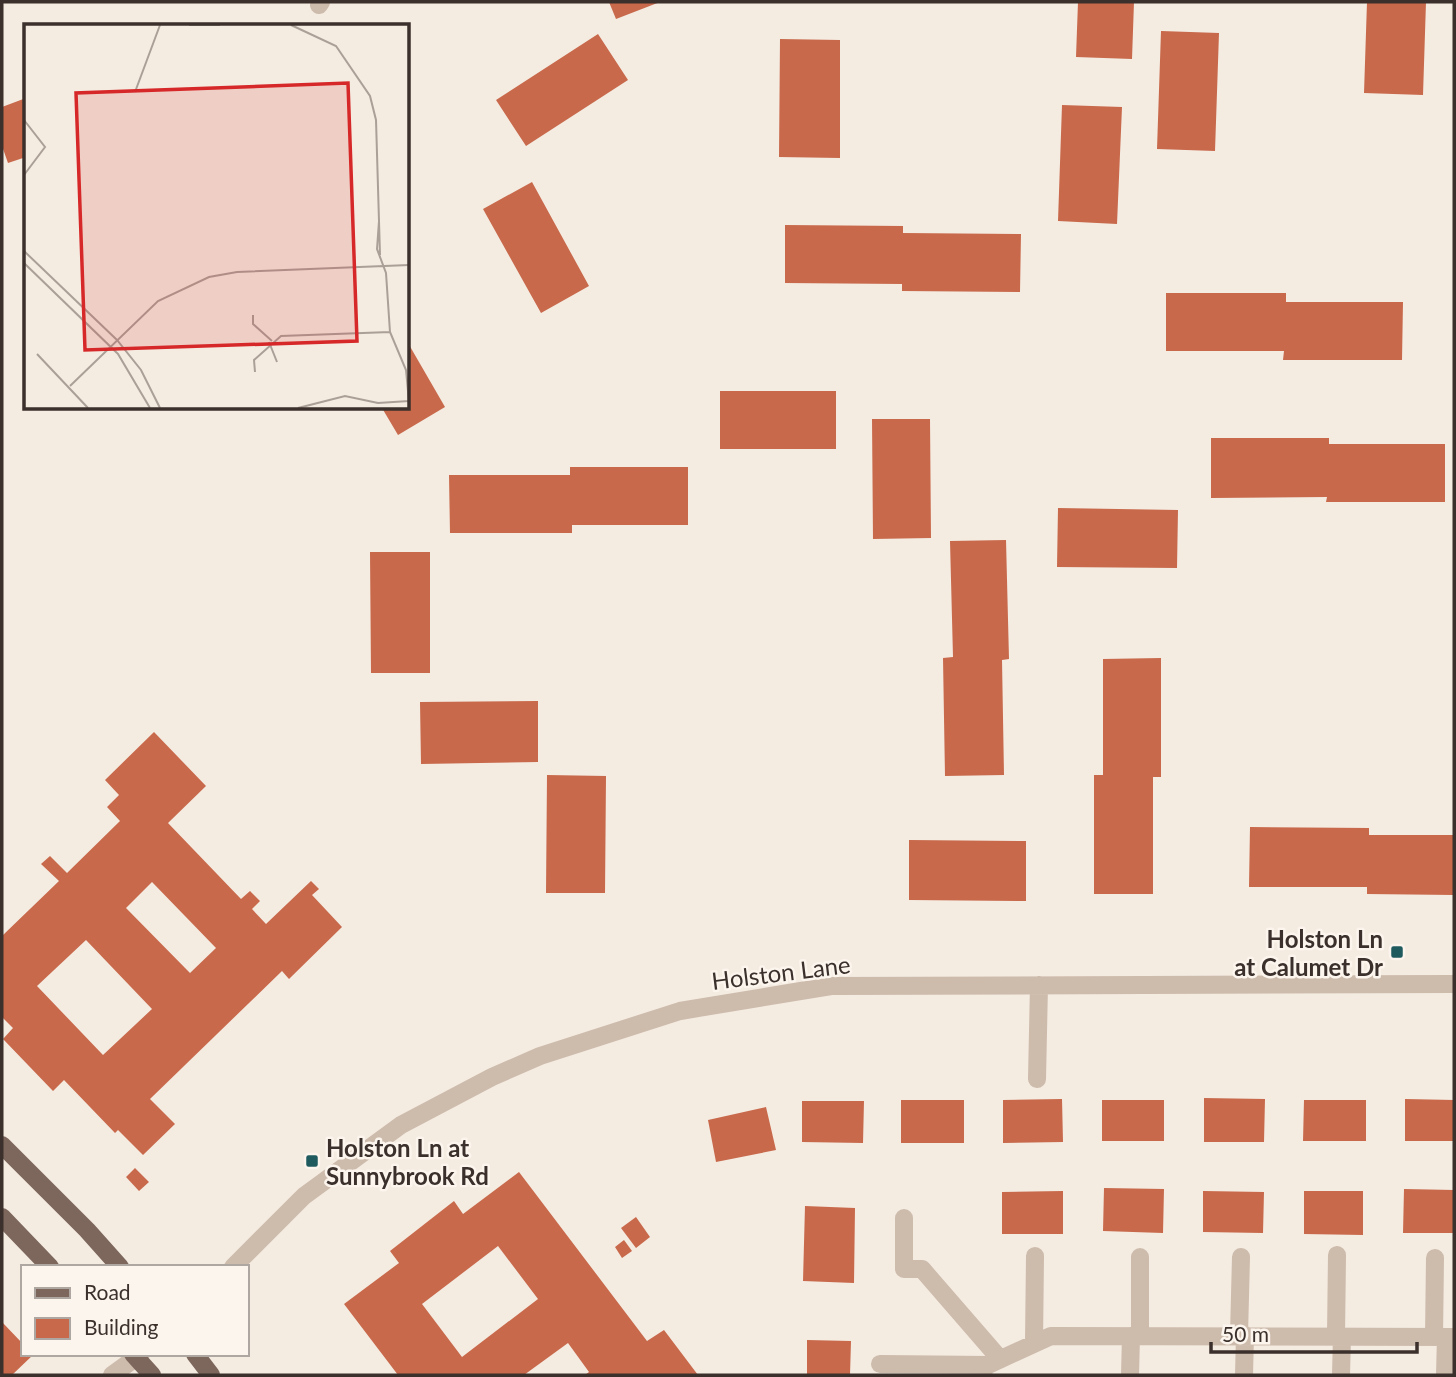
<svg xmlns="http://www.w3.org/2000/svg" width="1456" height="1377" viewBox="0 0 1456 1377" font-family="Lato,sans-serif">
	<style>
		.building { fill: #c8694b; fill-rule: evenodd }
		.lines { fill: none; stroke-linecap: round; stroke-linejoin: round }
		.minor { stroke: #cdbbac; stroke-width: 18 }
		.major { stroke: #7d675c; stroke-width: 18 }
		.poi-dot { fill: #1f5a5e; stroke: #fbf5ee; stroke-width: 2.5 }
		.labels { text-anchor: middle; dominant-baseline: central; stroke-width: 5; stroke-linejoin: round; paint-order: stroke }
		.poi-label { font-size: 24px; font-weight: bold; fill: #3b302b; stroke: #fbf5ee; text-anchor: end }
		.street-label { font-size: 24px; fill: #3b302b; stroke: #fbf5ee }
		.inset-road { fill: none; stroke: #aaa098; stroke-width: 2 }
		.view { fill: #d62828; fill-opacity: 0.15; stroke: #d62828; stroke-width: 3.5 }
		.inset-edge { fill: none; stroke: #3b302b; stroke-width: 3.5 }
	</style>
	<rect width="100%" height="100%" fill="#f4ebe1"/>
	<path class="building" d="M609,2H660L616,19Z
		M1078,2H1134L1132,59L1076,57Z
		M1367,2H1426L1423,95L1364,93Z
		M1161,31L1219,33L1215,151L1157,149Z
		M598,34L628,80L526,146L496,100Z
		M780,39L840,40V158L779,157Z
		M26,98V157L8,163L2,146V107Z
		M1062,105L1122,107L1117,224L1058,221Z
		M532,182L589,286L541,313L483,209Z
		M785,225L903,226V233L1021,234L1020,292L902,291V284L785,283Z
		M1166,293H1286V302H1403L1402,360H1283L1284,351H1166Z
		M408,343L445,407L398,435L382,408H408Z
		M720,391H836V449H720Z
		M872,419H930L931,538L873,539Z
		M1211,438H1329V444H1445V502H1326L1327,497L1211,498Z
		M570,467H688V525H572V533H450L449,475H570Z
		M1058,508L1178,510L1177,568L1057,567Z
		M1006,540L1009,659L1002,660L1004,775L945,776L943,658L953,657L950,541Z
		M370,552H430V673H371Z
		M1161,658V777H1153V894H1094V775H1103V659Z
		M538,701V762L421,764L420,702Z
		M154,732L206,786L168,823L241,899L250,891L260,901L252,909L266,924L311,881L319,889L312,895L342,927L289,979L282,971L150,1099L175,1124L143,1155L118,1130L115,1133L64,1080L53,1091L3,1039L13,1028L2,1017V936L59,881L41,864L50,856L67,873L120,821L107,807L119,795L105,780ZM152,882L216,948L190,973L126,908ZM86,940L152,1009L103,1055L37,986Z
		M547,775L606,776L605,893H546Z
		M1250,827L1369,828V835H1454V895L1367,894V887H1249Z
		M909,840L1026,841V901L909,900Z
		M1204,1098L1265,1099L1264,1142H1204Z
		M1062,1099L1063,1142L1003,1143V1100Z
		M1405,1099L1454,1100V1141H1405Z
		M901,1100H964V1143H901Z
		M1102,1100H1164V1141H1102Z
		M1304,1100H1366V1141H1303Z
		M802,1101H864L863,1143L802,1142Z
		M766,1107L776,1150L716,1162L708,1120Z
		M135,1168L149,1182L139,1191L126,1177Z
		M519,1172L647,1341L664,1330L698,1375H585L589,1372L568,1343L524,1375H398L344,1304L399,1263L390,1251L454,1201L463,1214ZM498,1246L538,1299L462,1357L422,1304Z
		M1104,1188L1164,1189L1163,1233L1103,1231Z
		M1404,1189L1454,1190V1233H1403Z
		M1063,1191V1234H1002V1192Z
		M1203,1191L1264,1192L1263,1233L1203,1232Z
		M1304,1191H1363V1235L1304,1234Z
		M805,1206L855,1208L854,1283L803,1281Z
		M636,1217L650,1237L636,1248L621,1228Z
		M624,1240L632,1251L622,1258L615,1247Z
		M2,1322L23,1344V1354H34L12,1375H2Z
		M807,1340L851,1341L850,1375H807Z"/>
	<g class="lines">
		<path class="minor" d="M319,5L321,2
			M1037,1079L1039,985
			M904,1218V1269H922L1000,1359
			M233,1267L304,1196L401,1125L492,1077L540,1056L680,1011L831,986L1454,984
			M1239,1335L1241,1257
			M1140,1336V1257
			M1336,1336L1337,1255
			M1434,1337L1435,1258
			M1034,1343L1035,1256
			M880,1364L988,1365
			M112,1375L141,1354
			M979,1375L988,1365L1051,1336L1454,1337
			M1130,1375L1131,1336
			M1244,1375L1245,1335
			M1341,1375L1342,1336
			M1445,1375L1446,1337"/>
		<path class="major" d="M2,1145L87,1230L120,1267
			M2,1217L50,1267
			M133,1354L152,1375
			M195,1354L211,1375"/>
	</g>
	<g class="poi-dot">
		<rect x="1390" y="945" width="14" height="14" rx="3.5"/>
		<rect x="305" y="1154" width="14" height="14" rx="3.5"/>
	</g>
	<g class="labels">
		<g class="poi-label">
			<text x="1383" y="938">Holston Ln<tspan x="1383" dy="28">at Calumet Dr</tspan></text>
			<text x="326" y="1147" text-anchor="start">Holston Ln at<tspan x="326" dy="28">Sunnybrook Rd</tspan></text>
		</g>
		<g class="street-label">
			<text transform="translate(781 972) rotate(-7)">Holston Lane</text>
		</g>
	</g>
	<g transform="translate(24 24)">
		<rect width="385" height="385" fill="#f4ebe1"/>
		<path class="inset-road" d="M165,1H196M267,1L312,22L346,72L352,96L356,231M111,68L136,1M0,96L21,123L0,151M355,197L353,225L362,249L366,308L382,346L385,378M0,227L93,316L117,346L136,384M0,239L94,330L126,384M229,291V300L248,317M245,318L253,338M13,330L64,384M231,348L230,336L257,312L366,308M46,362L134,277L185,253L213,248L385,241M274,384L321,372L354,379L385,377"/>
		<path class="view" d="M324,59L333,317L61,326L52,69Z"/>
		<rect width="385" height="385" class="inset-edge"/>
	</g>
	<rect width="1456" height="1377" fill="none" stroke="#3b302b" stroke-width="7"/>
	<rect x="21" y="1265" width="228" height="91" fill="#fbf5ee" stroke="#aea6a0" stroke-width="2"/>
	<rect x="35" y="1288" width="35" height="10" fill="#7d675c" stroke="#aea6a0" stroke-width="2"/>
	<text x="84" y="1300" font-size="21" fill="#3b302b">Road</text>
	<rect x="35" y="1318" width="35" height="21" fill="#c8694b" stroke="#aea6a0" stroke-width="2"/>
	<text x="84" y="1335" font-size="21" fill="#3b302b">Building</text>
	<path d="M1211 1342v10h206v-10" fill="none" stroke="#3b302b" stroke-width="3.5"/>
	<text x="1222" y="1342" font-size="21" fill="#3b302b" stroke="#fbf5ee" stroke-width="5" paint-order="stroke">50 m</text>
</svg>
